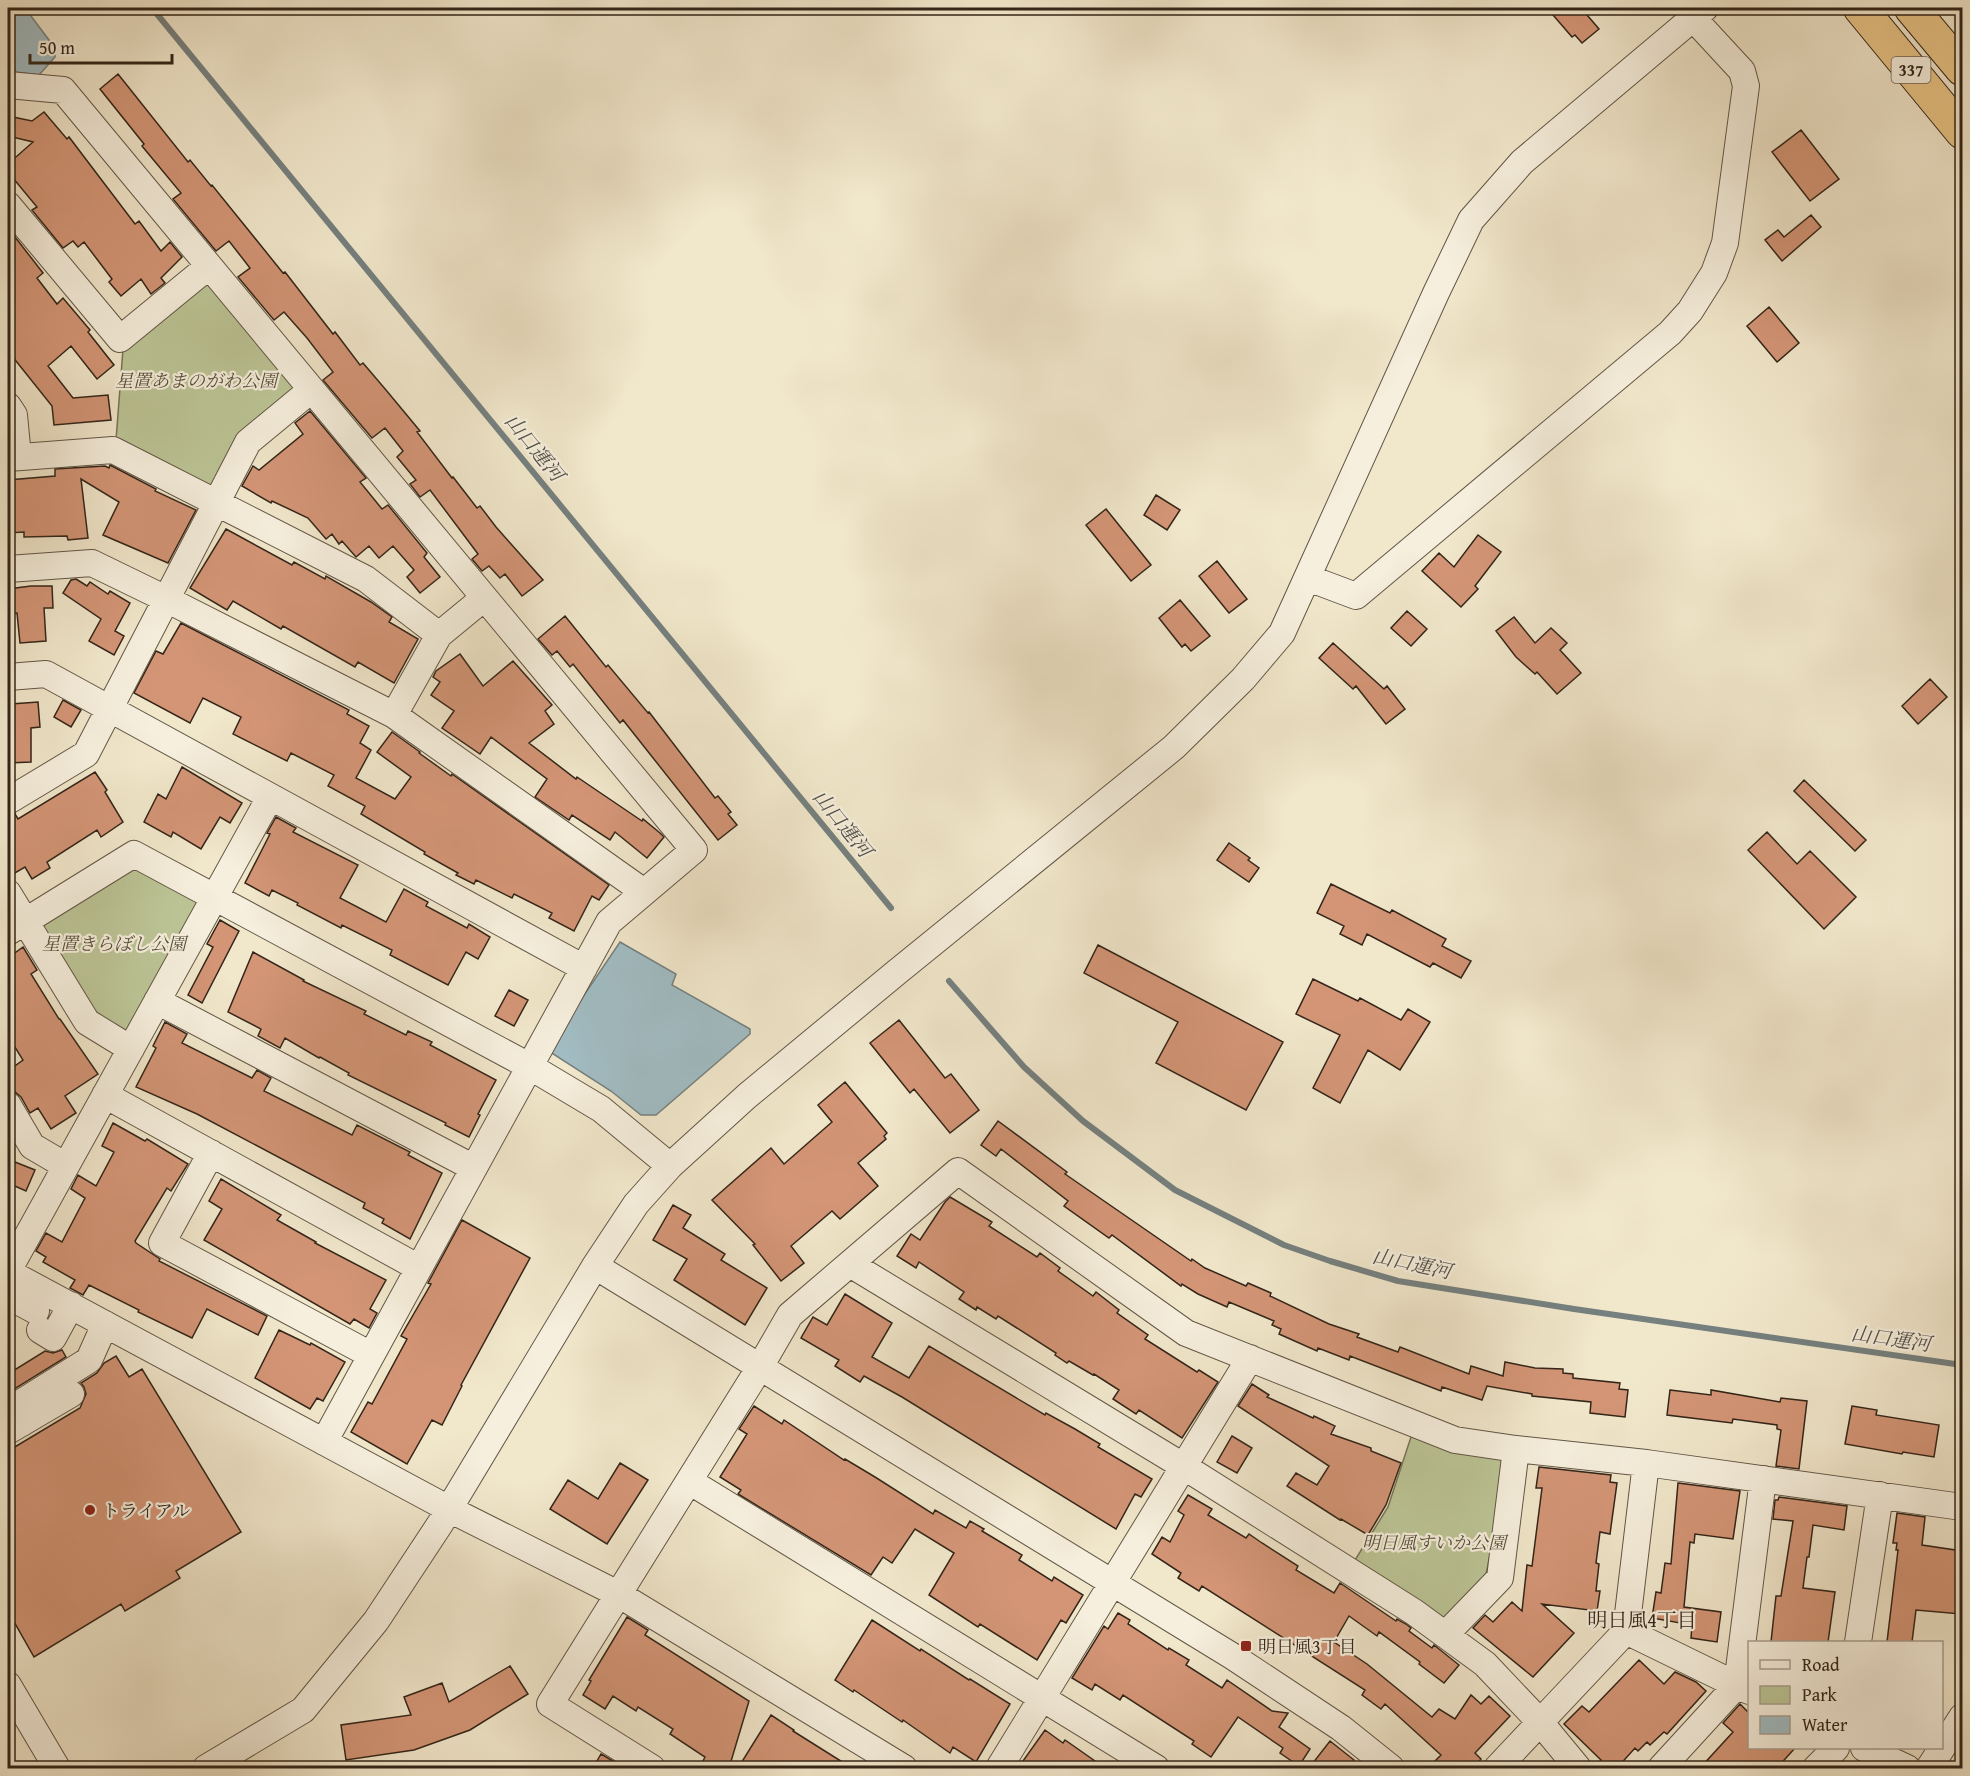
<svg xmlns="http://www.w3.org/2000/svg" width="1970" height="1776" viewBox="0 0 1970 1776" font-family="'Gentium Book Plus','Noto Serif JP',serif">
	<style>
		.green { fill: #bcc596; stroke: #787558; stroke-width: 1.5 }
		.water { fill: #a1bcc3; stroke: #75807f; stroke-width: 1.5 }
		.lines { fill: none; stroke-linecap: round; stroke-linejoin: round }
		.stream { stroke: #75807f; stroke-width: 6 }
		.building { fill: #d39576; stroke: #332519; stroke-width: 1.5 }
		.minor-casing { stroke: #625646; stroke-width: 28 }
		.highway-casing { stroke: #332519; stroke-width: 35 }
		.minor { stroke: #f6efdd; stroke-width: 26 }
		.highway { stroke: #e8c486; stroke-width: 33 }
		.poi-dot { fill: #8f2418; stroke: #f6efdd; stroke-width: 2 }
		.labels { text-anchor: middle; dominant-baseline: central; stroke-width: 4.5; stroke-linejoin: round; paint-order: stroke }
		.shield { fill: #f6efdd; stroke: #6e6254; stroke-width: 1.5 }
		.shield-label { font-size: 16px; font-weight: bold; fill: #332519 }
		.park-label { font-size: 18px; font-style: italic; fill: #554d38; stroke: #f6efdd }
		.poi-label { font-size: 18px; fill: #332519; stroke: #f6efdd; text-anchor: start }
		.water-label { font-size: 20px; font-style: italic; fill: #54524c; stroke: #f6efdd }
		.neighbourhood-label { font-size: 20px; fill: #332519; stroke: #f6efdd }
	</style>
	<rect width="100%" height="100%" fill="#f1e7cb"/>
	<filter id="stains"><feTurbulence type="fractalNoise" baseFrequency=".00333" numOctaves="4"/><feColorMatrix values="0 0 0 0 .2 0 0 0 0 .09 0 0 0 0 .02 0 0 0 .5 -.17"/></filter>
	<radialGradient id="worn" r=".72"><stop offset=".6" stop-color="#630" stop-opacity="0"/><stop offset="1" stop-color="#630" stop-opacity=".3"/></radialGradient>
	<path class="green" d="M206,278L295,388L213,490L116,440L123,349Z
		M134,854L215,897L131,1049L87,1022L24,922Z
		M1413,1431L1510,1453L1485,1580L1448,1624L1355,1560L1388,1507Z"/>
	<path class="water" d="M8,8H25L55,48V57L39,75L8,71Z
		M620,942L676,974L672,985L750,1029V1034L656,1115H641L611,1091L547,1050Z"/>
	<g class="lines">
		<path class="stream" d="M152,8L891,908
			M949,981L1024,1067L1083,1121L1175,1190L1284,1245L1330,1261L1398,1281L1574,1309L1962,1365"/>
	</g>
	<path class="building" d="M1547,8H1581L1599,29L1582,43L1575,35L1572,37Z
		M118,74L188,162L190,160L211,186L212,185L283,273L285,272L333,334L335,332L360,365L363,363L386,390L420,431L417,432L452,478L453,477L477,508L480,506L496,527L543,580L522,596L505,574L500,578L489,566L482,571L472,559L478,554L430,490L420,497L410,484L416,480L397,457L403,451L385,428L372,438L323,380L333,372L307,338L284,312L274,320L238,277L250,268L229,241L216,251L173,199L181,193L142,146L144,144L100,89Z
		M44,112L67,139L69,137L135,224L139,221L161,251L170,242L182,257L161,278L165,283L151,294L141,279L121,296L109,282L112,279L84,242L78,247L73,241L63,248L32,210L37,207L8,172V164L33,142L8,136V116L32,121Z
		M1801,130L1839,179L1810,201L1772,152Z
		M1811,215L1821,227L1782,261L1765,240L1778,230L1784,237Z
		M8,228L43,273L37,278L57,304L63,298L90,330L88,332L114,365L97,379L71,346L48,366L73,398L108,395L111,420L54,425L52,406L8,351Z
		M1769,307L1799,343L1777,362L1747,326Z
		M310,411L366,478L360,482L382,509L388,505L427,553L424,557L440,577L420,593L407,577L414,570L393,546L379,558L369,546L356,557L342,541L339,544L332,534L326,539L308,518L272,501L271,503L242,486L253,466L259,470L303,434L295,423Z
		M110,465L156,489L155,491L196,510L168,563L103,535L119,502L81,479L88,538L68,540L67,536L24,537V532L8,533V480L55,476V469L105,466L109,468Z
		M1156,495L1180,510L1167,530L1144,515Z
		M1106,509L1151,565L1131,581L1086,525Z
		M226,529L292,565L294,562L325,579L326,576L371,602L392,617L389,622L418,639L394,683L358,662L355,667L283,626L281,629L233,601L227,610L190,588Z
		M1478,535L1501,552L1475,586L1478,589L1461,607L1422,571L1439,553L1454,567Z
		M1217,561L1247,599L1229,613L1199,576Z
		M76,579L87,586L90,582L108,594L110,591L130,603L115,631L124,636L114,655L89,641L101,619L63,593L71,580Z
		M31,586H52L53,608H44L46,641L20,643L17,613L8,614V589Z
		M1180,600L1210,636L1191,651L1185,644L1182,647L1159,618Z
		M1407,611L1427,629L1411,646L1391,628Z
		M565,616L606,667L608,665L648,713L649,712L715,798L718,796L731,812L728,814L737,825L718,840L623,720L620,723L573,664L570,667L557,651L552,655L538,639Z
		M1514,617L1535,643L1551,628L1567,643L1560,650L1581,673L1557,694L1537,672L1535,674L1516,657L1496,631Z
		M181,623L349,710L347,714L369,726L360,743L371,750L356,778L395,799L411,777L377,752L392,732L420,752L419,753L451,776L452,774L609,885L599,900L592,896L574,931L549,918L552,913L514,894L512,898L476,880L474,884L456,875L458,873L424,854L425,852L361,814L365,806L328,786L334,775L291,753L287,761L233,734L241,717L203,698L190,723L134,693L156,651L163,654Z
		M1333,643L1384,689L1387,686L1405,709L1386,724L1356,686L1353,689L1319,658Z
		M460,654L483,686L513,661L552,705L545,711L554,724L529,743L576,779L577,777L642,821L643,819L660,833L664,837L647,858L615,832L610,840L572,815L569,820L535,797L547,779L491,737L480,754L442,728L454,711L431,695L440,682L433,677L436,671Z
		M1930,679L1947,697L1918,724L1902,706Z
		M63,700L81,710L71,727L54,717Z
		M38,702L40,727L31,728V762L8,763V741H14L11,704Z
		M182,767L242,803L230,823L220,817L201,849L173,832L171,837L144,822L158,794L166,799Z
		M95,772L107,790L105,792L123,822L101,837L97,830L47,862L50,868L32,879L25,867L8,877V816L15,814L18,819Z
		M1804,780L1866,840L1855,851L1794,791Z
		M276,817L296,828L293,832L358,865L340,898L386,922L404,889L428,902L426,906L467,928L469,924L490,937L478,959L466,952L448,985L390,955L392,950L342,925L341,928L297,905L298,903L272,890L269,896L245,883L270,834L267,833Z
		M1767,832L1797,864L1810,851L1856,897L1824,929L1748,850Z
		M1229,843L1250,858L1248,860L1259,868L1249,882L1217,860Z
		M1331,884L1390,913L1392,910L1446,939L1442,946L1471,961L1461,978L1433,963L1430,967L1367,934L1362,945L1340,934L1344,926L1317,913Z
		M220,920L239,931L202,1003L188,995L213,947L207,944Z
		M1098,945L1283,1042L1246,1110L1156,1063L1178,1022L1084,973Z
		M23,947L37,970L31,974L59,1019H60L98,1074L65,1096L76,1113L51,1129L38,1108L30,1113L21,1097L15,1092L8,1090V1071L23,1060L8,1036V958Z
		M253,952L304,980L303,981L366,1011L364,1014L406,1035L408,1031L432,1042L430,1045L496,1080L478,1114L480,1115L469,1137L445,1125L446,1123L348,1075L349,1073L320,1057L319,1058L285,1038L280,1048L258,1036L261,1029L228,1012Z
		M1313,979L1358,1001L1360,998L1401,1020L1408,1009L1430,1022L1400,1070L1368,1050L1340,1103L1313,1088L1340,1035L1296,1014Z
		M509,990L528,1000L514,1026L495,1016Z
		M899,1020L945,1078L951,1074L979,1110L950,1133L914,1089L910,1093L870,1043Z
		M165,1022L187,1034L182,1043L252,1078L257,1070L271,1078L264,1091L352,1135L357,1125L410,1152L408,1155L442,1173L410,1239L382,1223L384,1219L363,1208L365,1203L197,1114L136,1087L156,1048L153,1046Z
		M845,1082L887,1133L884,1136L886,1139L858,1163L878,1186L840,1219L832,1211L791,1246L804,1263L781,1281L753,1245L755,1244L712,1200L771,1148L784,1164L832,1122L818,1105Z
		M998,1121L1067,1172L1065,1174L1191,1261L1192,1259L1205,1268L1246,1286L1248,1283L1271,1293L1270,1296L1329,1324L1359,1334L1357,1337L1398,1352L1400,1347L1469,1374L1471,1366L1503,1376L1505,1362L1535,1368L1563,1369V1373L1573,1374V1378L1620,1383L1619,1389L1628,1390L1625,1417L1590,1413L1591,1402L1532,1396V1394L1487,1386L1482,1400L1442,1387L1441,1391L1350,1356L1349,1360L1318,1348L1317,1351L1279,1334L1281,1329L1272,1325L1274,1321L1229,1302L1227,1307L1198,1294L1182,1284L1181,1286L1112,1235L1109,1238L1064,1206L1068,1201L1001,1149L996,1156L981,1145Z
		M113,1123L145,1141L147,1139L188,1164L171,1191L167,1188L135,1241L136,1243L160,1259L159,1261L267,1316L258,1335L207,1309L192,1338L138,1312L139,1310L89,1285L83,1295L70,1288L75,1280L43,1262L46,1257L36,1251L46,1233L62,1242L85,1198L71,1189L78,1175L96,1186L114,1152L102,1146Z
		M15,1162L35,1170L26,1191L8,1183Z
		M221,1179L281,1215L277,1220L316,1242L315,1243L386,1280L370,1309L377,1313L369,1328L354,1319L350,1324L204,1240L222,1209L209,1201Z
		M950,1197L992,1222L989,1226L1037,1257L1040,1253L1060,1268L1058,1271L1093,1296L1096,1292L1119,1310L1117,1313L1148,1335L1145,1339L1197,1372L1199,1370L1218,1382L1182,1438L1139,1410L1136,1414L1113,1399L1119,1390L1094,1374L1093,1375L1069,1361L1067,1363L1055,1355L1056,1353L998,1316L996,1319L977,1307L976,1310L959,1299L964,1292L919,1262L916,1268L897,1256L911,1234L920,1240L945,1202Z
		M673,1205L691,1215L683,1228L725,1254L721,1260L767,1288L745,1325L674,1280L687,1259L653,1240Z
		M462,1220L530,1258L461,1385L462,1386L442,1425L432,1420L407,1464L351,1432L368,1402L372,1404L407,1339L401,1336L431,1284L428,1283Z
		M845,1294L892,1323L872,1357L909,1378L929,1346L1045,1415L1046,1413L1075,1429L1100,1444L1098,1447L1152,1479L1141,1497L1135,1494L1116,1529L902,1397L864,1376L860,1382L835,1366L839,1360L801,1338L813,1317L827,1325Z
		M279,1330L310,1345L311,1343L345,1362L323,1401L317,1398L310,1409L255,1378Z
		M62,1350L66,1357L8,1393V1374L45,1351L53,1353Z
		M116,1356L129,1377L142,1369L241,1532L176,1571L180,1578L125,1611L121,1604L34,1657L8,1611V1451L80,1408L86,1394L84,1387L81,1383L97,1373L104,1363Z
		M1252,1384L1269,1395L1267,1397L1313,1418L1314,1416L1335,1426L1331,1434L1371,1448V1451L1401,1463L1386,1505L1368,1535L1341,1519L1340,1520L1287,1486L1296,1473L1317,1485L1329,1466L1238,1406Z
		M1670,1390L1711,1395V1390L1780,1402L1781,1398L1807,1401L1799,1469L1776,1466L1781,1430L1777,1429V1425L1733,1419L1732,1423L1667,1415Z
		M754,1406L782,1424L784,1420L844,1460L845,1459L875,1477L933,1514L935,1510L966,1528L970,1521L984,1529L982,1531L1022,1555L1019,1560L1052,1581L1054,1577L1083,1595L1066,1623L1061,1620L1037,1660L980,1624L978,1627L929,1595L954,1553L915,1529L892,1563L883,1557L871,1575L738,1494L741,1490L720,1477L747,1434L739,1429Z
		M1852,1406L1877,1410L1876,1415L1939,1425L1934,1457L1903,1452L1902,1454L1845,1444Z
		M1232,1436L1252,1448L1237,1473L1217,1462Z
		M620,1463L648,1480L607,1544L550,1509L568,1480L598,1499Z
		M1539,1467L1611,1475L1610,1482L1617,1483L1610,1534L1600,1532L1596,1563L1599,1564L1596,1591H1600L1597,1611L1542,1604L1574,1633L1533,1677L1473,1628L1485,1615L1493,1622L1512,1602L1522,1611L1527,1565L1532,1566L1542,1488H1536Z
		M1678,1483L1740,1491L1733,1539L1695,1534L1694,1543L1690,1542L1684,1607L1721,1612L1717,1642L1691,1638L1692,1625L1652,1618L1656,1592L1661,1593L1665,1563L1671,1564Z
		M1188,1495L1212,1509L1208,1515L1246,1538L1249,1534L1262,1543L1298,1566L1296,1570L1334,1593L1340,1583L1396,1621L1397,1619L1406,1624L1411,1628L1409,1631L1432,1648L1434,1645L1459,1665L1444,1683L1419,1664L1420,1662L1379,1632L1377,1636L1349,1616L1334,1642L1367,1664L1432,1717L1439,1709L1455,1719L1471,1695L1481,1704L1489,1696L1510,1716L1475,1753L1481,1759L1473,1768H1428L1441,1755L1385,1704L1381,1709L1362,1695L1365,1690L1202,1586L1199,1591L1178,1578L1181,1573L1152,1554L1162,1537L1170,1542L1184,1515L1178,1511Z
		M1779,1497L1847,1506L1844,1530L1813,1525L1809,1557H1807L1803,1588L1835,1592L1828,1642H1771L1776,1596H1781L1793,1521L1773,1519L1775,1500H1778Z
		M1897,1513L1925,1517L1922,1545L1962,1551L1961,1614L1916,1610L1912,1642H1887L1898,1550H1896L1897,1543H1893Z
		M1118,1613L1130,1620L1128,1624L1168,1650L1169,1648L1189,1660L1186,1665L1222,1688L1227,1680L1272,1711L1288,1713L1279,1727L1310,1749L1299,1766L1280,1753L1283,1748L1238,1717L1211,1757L1192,1744L1194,1741L1123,1695L1120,1700L1095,1684L1092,1690L1072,1678L1104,1626L1108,1629Z
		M627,1617L648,1630L645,1635L749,1701L729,1768H714L703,1761L705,1757L670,1734L673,1729L638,1707L636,1711L613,1696L605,1709L583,1695L591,1681L589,1680Z
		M872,1620L920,1651L921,1649L969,1680L970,1679L1010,1704L976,1762L953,1747L950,1753L903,1720L902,1722L854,1690L853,1692L835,1680Z
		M1639,1660L1664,1684L1675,1672L1696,1682L1706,1691L1667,1734L1664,1732L1650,1745L1647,1742L1638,1751L1635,1748L1617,1768H1593L1601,1760L1564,1724L1582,1706L1589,1712Z
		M510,1666L528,1694L470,1730L414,1750L346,1760L341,1725L411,1715L404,1697L442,1683L449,1702Z
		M1740,1704L1749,1713V1748H1795L1777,1768H1700L1733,1732L1723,1723Z
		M771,1715L794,1730L793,1731L852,1768H738Z
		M1045,1730L1063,1743L1065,1740L1105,1768H1018Z
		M1330,1741L1354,1760L1347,1768H1309Z
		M601,1754L625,1768H593Z"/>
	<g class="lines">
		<g class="minor-casing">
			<path id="minor" d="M8,85L63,90L694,850L609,922L419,1268L105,1095
				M8,205L120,339L209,266
				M8,406L14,415L18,457
				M8,458L113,450L366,579L439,635
				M8,569L92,563L166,599L394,715L644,892
				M1308,578L1356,596L1670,333L1690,311L1714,273L1725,243L1746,86L1742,71L1693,18
				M8,677L46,674L584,968
				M394,715L439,635L484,598
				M8,801L86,754L248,442L311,390
				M8,893L87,1022L131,1049
				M8,932L134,854L529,1066L601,1109L670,1166
				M157,1001L474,1168
				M8,1105L32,1146L66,1166
				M211,1153L162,1243L371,1355
				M850,1264L1183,1466L1414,1612L1485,1664L1540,1722L1578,1768
				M595,1266L1232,1656L1341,1728L1391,1768
				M8,1271L270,797
				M8,1272L449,1509L618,1594L904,1768
				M8,1296L36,1311
				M40,1330L53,1338L71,1305
				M22,1423L14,1407L89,1360L105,1324
				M8,1431L71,1394
				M324,1442L419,1268
				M689,1481L1156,1768
				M1626,1631L1749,1691
				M1445,1635L1500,1578L1516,1449
				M1858,1642L1880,1495
				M8,1685L57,1768
				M1864,1748L1907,1768
				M206,1768L303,1710L376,1621L440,1524L595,1266L636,1204L670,1166L747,1096L897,972L1174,747L1243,679L1282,633L1436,293L1471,220L1522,162L1705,8
				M652,1768L550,1704L760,1367L790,1315L958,1171L1186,1333L1455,1440L1516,1449L1646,1463L1962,1507
				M999,1768L1250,1358
				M1497,1768L1626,1631L1646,1463
				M1661,1768L1737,1685L1763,1479
				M1816,1768L1836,1748
				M1929,1768L1962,1717"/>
		</g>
		<g class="highway-casing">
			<path id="highway" d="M1860,8L1962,132
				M1911,8L1962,69"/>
		</g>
		<use href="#minor" class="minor"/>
		<use href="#highway" class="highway"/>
	</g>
	<g class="poi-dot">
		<circle cx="90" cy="1510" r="6"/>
		<rect x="1240" y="1640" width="12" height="12" rx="3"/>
	</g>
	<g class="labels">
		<rect class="shield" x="1891.5" y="57" width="39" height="26" rx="4.5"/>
		<g class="shield-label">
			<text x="1911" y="70">337</text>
		</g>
		<g class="park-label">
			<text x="196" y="380">星置あまのがわ公園</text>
			<text x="114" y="943">星置きらぼし公園</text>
			<text x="1434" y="1542">明日風すいか公園</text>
		</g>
		<g class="poi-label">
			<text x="102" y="1510">トライアル</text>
			<text x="1258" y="1646">明日風3丁目</text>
		</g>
		<g class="water-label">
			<text transform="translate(535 447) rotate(51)">山口運河</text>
			<text transform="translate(843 823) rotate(51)">山口運河</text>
			<text transform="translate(1412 1263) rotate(12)">山口運河</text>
			<text transform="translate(1891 1338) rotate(8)">山口運河</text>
		</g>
		<g class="neighbourhood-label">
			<text x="1642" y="1619">明日風4丁目</text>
		</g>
	</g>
	<rect width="1970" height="1776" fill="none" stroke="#f1e7cb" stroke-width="30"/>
	<rect x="9" y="9" width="1952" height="1758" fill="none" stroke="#332519" stroke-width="3"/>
	<rect x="15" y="15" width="1940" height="1746" fill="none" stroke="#332519" stroke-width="1.5"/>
	<rect x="1748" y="1641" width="195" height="108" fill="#f6efdd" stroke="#a89e8f" stroke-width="1.5"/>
	<rect x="1760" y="1660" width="30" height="9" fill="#f6efdd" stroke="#a89e8f" stroke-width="1.5"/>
	<text x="1802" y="1671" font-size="18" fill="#332519">Road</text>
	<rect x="1760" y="1686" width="30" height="18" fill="#bcc596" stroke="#a89e8f" stroke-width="1.5"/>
	<text x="1802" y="1701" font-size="18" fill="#332519">Park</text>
	<rect x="1760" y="1716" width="30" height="18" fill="#a1bcc3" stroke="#a89e8f" stroke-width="1.5"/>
	<text x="1802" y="1731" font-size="18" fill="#332519">Water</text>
	<path d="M30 54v9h142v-9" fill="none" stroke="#332519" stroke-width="3"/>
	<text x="39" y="54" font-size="18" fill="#332519" stroke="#f6efdd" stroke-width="4.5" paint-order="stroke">50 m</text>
	<rect width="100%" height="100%" filter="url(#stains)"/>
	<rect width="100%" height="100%" fill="url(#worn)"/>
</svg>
